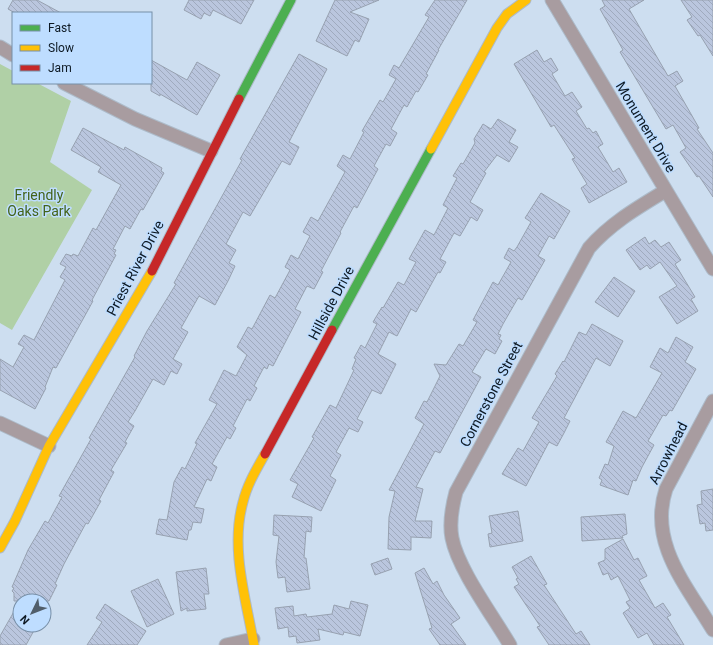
<svg xmlns="http://www.w3.org/2000/svg" width="713" height="645" viewBox="0 0 713 645" font-family="Roboto,sans-serif">
	<style>
		.park { fill: #b0d0a6 }
		.building { fill: url(#building-back-hatch); stroke: #97a1b0 }
		.lines { fill: none; stroke-linecap: round; stroke-linejoin: round }
		.street-casing { stroke: #adbbc9; stroke-width: 15 }
		.fast-casing { stroke: #adbbc9; stroke-width: 11 }
		.slow-casing { stroke: #adbbc9; stroke-width: 11 }
		.jam-casing { stroke: #adbbc9; stroke-width: 11 }
		.street { stroke: #a89ca0; stroke-width: 13 }
		.fast { stroke: #4caf50; stroke-width: 9 }
		.slow { stroke: #ffc107; stroke-width: 9 }
		.jam { stroke: #c62828; stroke-width: 9 }
		.labels { text-anchor: middle; dominant-baseline: central; stroke-width: 3; stroke-linejoin: round; paint-order: stroke }
		.street-label { font-size: 14px; fill: #0d1924; stroke: #beddff }
		.park-label { font-size: 14px; fill: #436319; stroke: #beddff }
	</style>
	<defs>
		<pattern id="building-back-hatch" width="6" height="6" patternUnits="userSpaceOnUse"><rect width="6" height="6" fill="#bac6de"/><path d="M-1 5l2 2M0 0l6 6M5-1l2 2" fill="none" stroke="#9faabe"/></pattern>
	</defs>
	<rect width="100%" height="100%" fill="#cddef0"/>
	<path class="park" d="M0,64L13,71V83H37L71,101L50,162L92,190L12,330L0,323Z"/>
	<path class="building" d="M13,0H37L61,13H15L8,9Z
		M189,0H254L241,24L213,10L210,16L204,13L201,19L184,10Z
		M335,0H379L350,12L369,19L359,42L355,40L347,56L316,41Z
		M435,0H467L438,50H439L426,74L428,75L418,92L416,91L407,107L404,105L391,129L397,133L390,146L386,144L374,166L378,169L357,208L354,206L340,232L341,233L321,271L323,272L314,289L307,286L295,309L301,312L273,366L269,364L267,369L264,367L254,386L257,388L250,401L247,399L233,426L236,428L230,439L227,437L212,464L217,467L211,481L207,479L194,507L204,509L201,523L193,522L191,530H189L187,540L156,534L159,519L167,520L174,482L182,467L185,469L197,444L195,443L217,404L209,400L224,370L236,376L247,355L237,347L248,327L252,329L270,295L275,298L289,272L290,270L285,267L291,255L298,259L310,236L303,232L311,217L318,221L345,172L337,166L343,155L350,159L364,132L362,131L380,100L383,102L396,79L389,75L394,65L399,68L429,17L425,15Z
		M602,0H644L629,9L668,76L677,71L683,81L675,86L699,128L697,129L713,153V197L699,176L697,177L680,152L686,148L673,125L666,129L620,52L623,50L600,9L605,6Z
		M681,0H713V56L700,35L698,36L687,20L692,17Z
		M537,50L544,62L551,58L558,70L552,74L565,96L572,92L582,107L576,111L587,129L589,128L593,133L596,131L603,144L598,147L613,172L619,168L627,182L589,203L581,188L587,184L572,159L575,158L554,125L551,127L514,64Z
		M299,54L327,69L289,142L299,147L290,165L282,161L250,216L243,212L226,244L236,250L229,263L235,266L228,281L215,305L199,296L181,328L188,332L173,359L182,364L177,374L171,371L164,385L153,379L135,411L128,422L134,426L125,442L127,443L111,470L114,472L99,500L101,501L88,524L86,523L64,564L55,584L57,585L49,601H20V625H37L26,645H0V636L20,601H14V593L12,591L14,588L12,587L28,550L45,521L48,523L62,497L59,496L91,439L89,438L135,357L134,356L147,331L176,284L174,283L242,160L240,159Z
		M151,60L187,80L197,62L220,75L197,115L160,94V96L151,91Z
		M498,119L516,130L509,142L518,147L509,162L497,155L484,172L486,173L470,202L483,210L477,221L471,217L460,236L454,233L440,259L446,262L440,273L438,272L416,312L411,309L397,336L389,332L378,354L396,364L381,394L372,390L357,419L363,422L358,432L349,428L336,452L341,455L330,476L336,480L321,511L292,497L298,484L290,480L314,438L312,437L330,405L336,408L354,370L352,369L356,359L354,358L361,345L365,348L377,324L373,322L382,307L383,308L398,282L404,285L416,262L409,259L425,230L434,235L448,208L443,205L457,178L453,176L461,163L463,164L475,143L474,139L483,124L491,129Z
		M83,128L124,150L125,147L162,168L161,171L164,173L143,210L141,209L130,229L125,226L113,249L116,250L114,254L116,255L92,300L93,301L56,368L53,367L45,387L46,388L35,409L0,390V359L13,367L24,347L18,344L24,335L34,340L65,280L60,277L66,267L60,264L66,254L72,256L73,254L78,256L93,228L96,230L121,185L98,172L101,167L71,150Z
		M541,193L570,211L554,239L549,236L538,256L545,260L522,300L518,298L503,324L498,334L501,335L499,339L502,341L495,354L486,349L472,372L481,377L440,453L435,451L416,487L423,489L415,521H432L431,538L411,537V550L388,549L389,517L395,491L389,490L424,424L415,418L424,401L427,402L440,376L434,364L446,365L459,344L463,346L477,322L473,320L493,282L498,285L511,262L504,258L509,248L514,251L517,247L531,222L525,218Z
		M645,237L649,244L655,240L661,247L669,242L681,260L675,264L695,297L691,299L698,311L677,324L659,297L677,286L660,262L650,269L647,265L640,270L626,250Z
		M614,277L635,291L618,317L595,302Z
		M592,324L623,341L610,366L596,358L564,418L570,421L564,433L557,446L549,442L526,486L502,474L518,448L523,451L539,422L532,418L557,376L555,374L563,361L564,362L579,332L586,335Z
		M676,337L693,347L685,362L696,369L672,411L670,410L666,416L663,415L648,441L654,445L642,467L636,481L633,480L628,495L600,485L602,480L599,478L605,464L608,465L614,446L606,442L623,411L636,418L662,373L650,367L660,348L668,353Z
		M713,489V530L706,531L705,523L700,524L697,505L702,504L701,491Z
		M518,511L523,541L490,547L488,534L492,533L489,516Z
		M625,514L627,534L622,536L623,538L582,541L581,517Z
		M274,515L312,517L311,532L306,531L304,558H306L310,589L287,592L285,577L278,578L276,562L279,536L273,535Z
		M623,539L634,560L638,558L647,576L639,580L655,608L663,603L671,615L667,617L684,645H654L647,633L638,638L623,613L630,608L626,602L630,600L618,576L611,580L608,573L603,575L598,563L605,560V549Z
		M531,556L547,584L544,585L576,634L581,631L590,645H549L537,627L540,626L514,587L519,584L516,579L518,578L512,567Z
		M388,558L392,569L375,575L371,564Z
		M206,568L209,594H204L206,609L187,611V608L181,611L176,572Z
		M424,568L433,584L437,581L444,595L460,618L451,624L466,645H440L429,629L432,628L415,573Z
		M158,579L174,614L147,627L131,591Z
		M351,601L368,605L360,636L344,632L343,635L318,629L320,640L297,643L296,636L289,637L288,627L278,629L275,608L293,606L294,616L306,614L307,617L332,614L334,605L349,609Z
		M105,604L146,631L137,645H87L102,622L96,618Z"/>
	<g class="lines">
		<g class="street-casing">
			<path id="street" d="M552,0L713,269
				M0,47L13,55
				M64,83L135,119L211,151
				M713,401L666,489C648,543 687,586 713,630
				M0,423L49,446
				M226,645L253,639
				M510,645C493,616 458,569 452,538C449,523 452,507 456,492L589,248C611,223 637,208 665,191"/>
		</g>
		<g class="fast-casing">
			<path id="fast" d="M239,99L291,0
				M332,330L431,149"/>
		</g>
		<g class="slow-casing">
			<path id="slow" d="M431,149L497,28L507,14L526,0
				M0,548L15,521L49,446L152,271
				M254,645C246,599 230,548 243,502C247,485 256,470 265,454"/>
		</g>
		<g class="jam-casing">
			<path id="jam" d="M152,271L239,99
				M265,454L332,330"/>
		</g>
		<use href="#street" class="street"/>
		<use href="#fast" class="fast"/>
		<use href="#slow" class="slow"/>
		<use href="#jam" class="jam"/>
	</g>
	<g class="labels">
		<g class="street-label">
			<text transform="translate(646 127) rotate(59)">Monument Drive</text>
			<text transform="translate(135 268) rotate(-62)">Priest River Drive</text>
			<text transform="translate(331 303) rotate(-62)">Hillside Drive</text>
			<text transform="translate(491 394) rotate(-62)">Cornerstone Street</text>
			<text transform="translate(668 453) rotate(-63)">Arrowhead</text>
		</g>
		<g class="park-label">
			<text x="39" y="195">Friendly<tspan x="39" dy="16">Oaks Park</tspan></text>
		</g>
	</g>
	<rect x="12" y="12" width="140" height="72" fill="#beddff" stroke="#778fa7"/>
	<rect x="20" y="25" width="20" height="6" fill="#4caf50" stroke="#778fa7"/>
	<text x="48" y="32" font-size="12" fill="#0d1924">Fast</text>
	<rect x="20" y="45" width="20" height="6" fill="#ffc107" stroke="#778fa7"/>
	<text x="48" y="52" font-size="12" fill="#0d1924">Slow</text>
	<rect x="20" y="65" width="20" height="6" fill="#c62828" stroke="#778fa7"/>
	<text x="48" y="72" font-size="12" fill="#0d1924">Jam</text>
	<g transform="translate(32 613) rotate(227)"><circle r="19" fill="#beddff" stroke="#778fa7"/>
	<path d="M0-3L7 15L0 10L-7 15Z" fill="#505e6b"/>
	<text y="-6" font-size="11" font-weight="bold" text-anchor="middle" fill="#0d1924">N</text>
	</g>
</svg>
